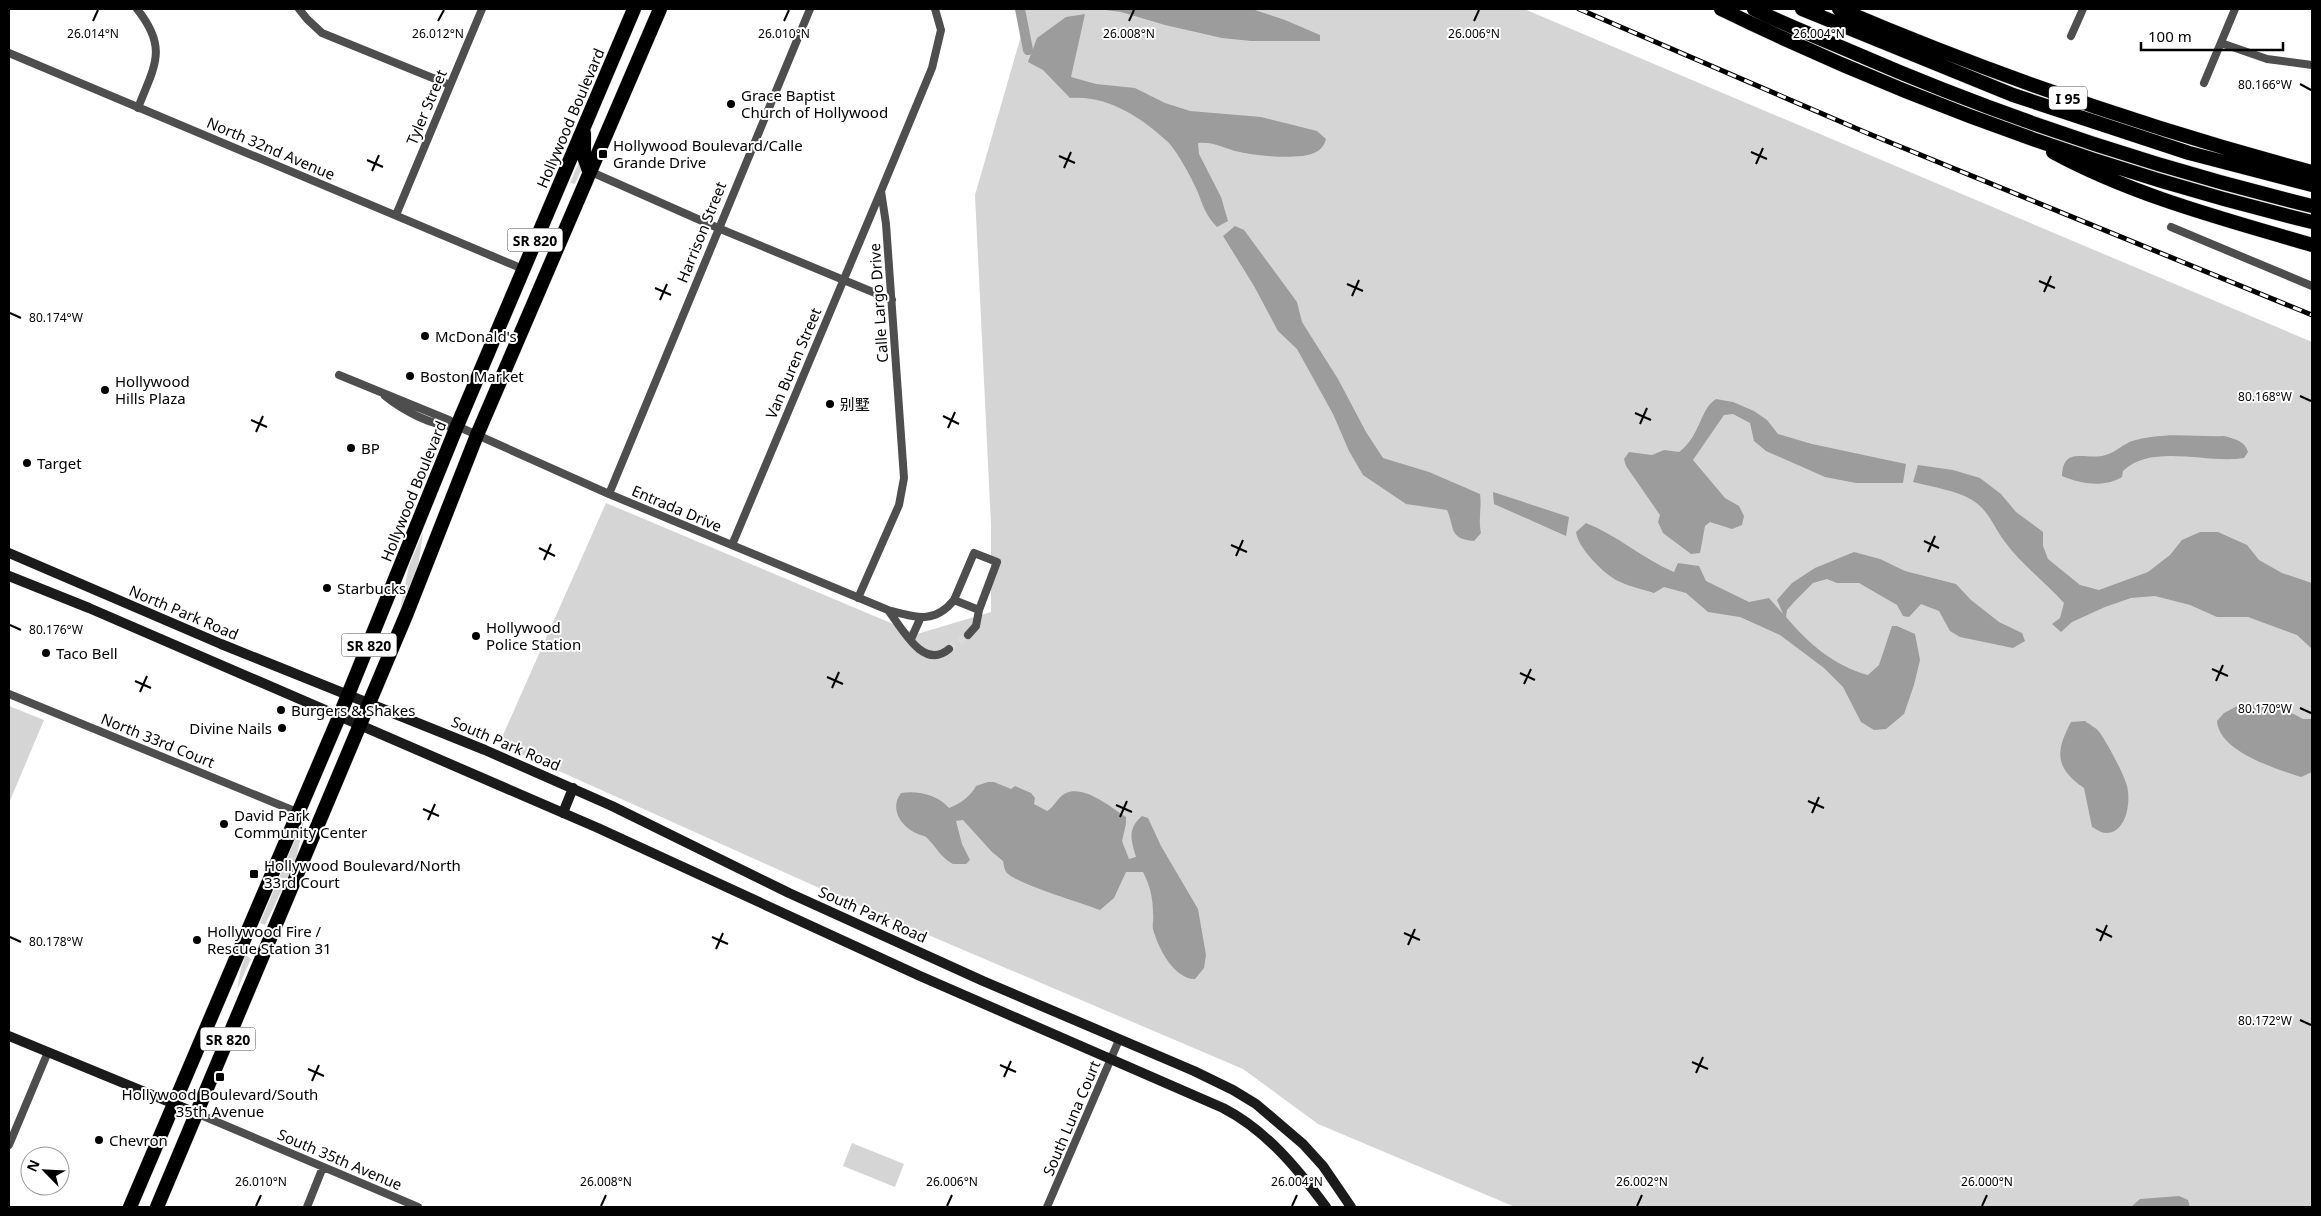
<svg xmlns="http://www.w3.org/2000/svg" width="2321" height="1216" viewBox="0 0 2321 1216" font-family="'Noto Sans','Noto Sans SC',sans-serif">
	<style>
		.green { fill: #d5d5d5 }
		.water { fill: #9c9c9c }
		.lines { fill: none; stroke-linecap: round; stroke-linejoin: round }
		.canal { stroke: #9c9c9c; stroke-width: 10 }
		.street-tunnel { stroke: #d9d9d9; stroke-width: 8; stroke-dasharray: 8 4; stroke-linecap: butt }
		.highway-casing { stroke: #dbdbdb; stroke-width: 15 }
		.street { stroke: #4e4e4e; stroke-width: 8 }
		.secondary { stroke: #1b1b1b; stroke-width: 10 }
		.highway { stroke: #000; stroke-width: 14 }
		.rail-casing { stroke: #000; stroke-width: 5 }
		.rail { stroke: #fff; stroke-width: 3; stroke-dasharray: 9; stroke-linecap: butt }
		.ticks { fill: none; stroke: #000; stroke-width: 2 }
		.poi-dot { fill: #000; stroke: #fff; stroke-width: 2 }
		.labels { text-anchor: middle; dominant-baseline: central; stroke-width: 4; stroke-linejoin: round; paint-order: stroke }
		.shield { fill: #fff; stroke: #4c4c4c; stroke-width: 1 }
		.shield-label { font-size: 14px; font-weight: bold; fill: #000 }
		.poi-label { font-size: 15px; fill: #000; stroke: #fff; text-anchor: start }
		.street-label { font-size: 15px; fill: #000; stroke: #fff }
		.ticks-label { font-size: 12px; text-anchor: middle; fill: #000; stroke: #fff; stroke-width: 4; stroke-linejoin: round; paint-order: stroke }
	</style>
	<rect width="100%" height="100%" fill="#fff"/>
	<path class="green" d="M1019,9H1524L2312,342V1207H1515L1318,1124L1243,1069L837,896L499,744L606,503L917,634L991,612V525L975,195L1025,22Z
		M579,162L581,171L575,184L570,183Z
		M423,532L418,568L400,609L409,566Z
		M9,706L44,720L9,803Z
		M305,816L296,860L265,925L260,923Z
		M246,955L251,959L237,990L241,968Z
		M852,1143L904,1164L895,1187L843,1166Z"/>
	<path class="water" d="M1098,9H1252L1285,20L1320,35V41H1251L1222,38L1165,25L1121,12Z
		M1085,14L1071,77L1096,84L1135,88L1165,103L1190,111L1261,117L1317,131L1326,139C1324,146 1321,150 1314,153C1298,160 1257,156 1240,152C1225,149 1214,141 1198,143L1199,154L1221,197L1228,221L1217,227C1202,211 1203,202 1194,184C1189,173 1176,150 1168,142C1141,117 1107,95 1070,98L1043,70L1028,62L1037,38L1066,17Z
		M1235,226L1244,230L1297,302L1302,322L1338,379L1366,432L1383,458L1429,472L1480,494C1482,507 1478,519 1481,533L1474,541C1448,539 1455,527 1447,510L1406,504L1363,475L1349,451L1333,414L1297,349L1278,331L1254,286L1223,236Z
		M1716,399L1733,402L1754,411L1767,420L1778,434L1812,444L1906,464L1903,483H1856L1825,477L1766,451L1754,441L1750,423L1733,414L1724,415L1693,460L1725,498L1739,506L1744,516L1742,525L1732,529L1710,522L1705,526L1700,553L1691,554L1663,533L1658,522L1660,515L1626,466L1624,459L1629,452L1652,455L1664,450L1679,452C1701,436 1699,410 1716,399Z
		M2224,436C2235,439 2245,441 2248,452L2244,458C2207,464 2152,443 2123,471L2122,477C2104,488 2081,484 2062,476C2063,447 2083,459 2102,456C2112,454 2117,449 2126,444C2132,440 2144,438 2151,437C2175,433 2201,437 2224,436Z
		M1918,465L1953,470L1980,478L2001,494L2016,512L2043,532V546L2048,559L2080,585L2099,590L2148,572L2170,555L2182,540L2200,532H2218L2247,545L2259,560L2282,573L2312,583V649L2297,635L2248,617H2217L2190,605L2155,596L2131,598L2105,607L2072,622L2061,632L2052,624L2060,618L2064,603C2045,582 2022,565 2005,542C1994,528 1989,510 1972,500C1956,490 1932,487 1913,482Z
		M1493,492L1569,517L1566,536L1494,504Z
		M1586,523C1617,535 1643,559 1674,572L1678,563L1699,566L1706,581L1749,602L1769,598L1783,614L1777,600L1792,583L1815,568L1854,552L1880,559L1905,571L1956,584L1971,600L1999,622L2022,633L2025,641L2013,648L1960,637L1950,631L1939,611L1921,604L1909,617L1903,616L1897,605L1859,583H1837L1827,579L1813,583L1794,602L1787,610L1786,617C1808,643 1834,666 1868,675L1879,665L1892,626H1897L1915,634L1920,660L1914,685L1904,714L1886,729L1874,730L1861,722L1843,687L1824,668L1780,635L1740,617L1708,612L1686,593L1664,587L1654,593C1642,589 1627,586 1616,580C1602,572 1578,548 1576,532Z
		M2243,703L2286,710L2303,719H2312V772L2301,777C2277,769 2219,752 2217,721L2224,713Z
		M2085,721C2090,725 2097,728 2100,733C2107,743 2124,774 2127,786C2131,801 2127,833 2106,833C2101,833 2096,829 2092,827L2084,788C2055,768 2055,752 2071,722Z
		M988,782H994L1011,789L1015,786L1031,793L1035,798L1034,804L1047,811C1055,807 1057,797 1066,793C1085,785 1110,807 1126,817V824L1122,841L1129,859L1136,857C1131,840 1127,829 1142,816L1148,818L1161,846L1198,909L1206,955L1204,968L1195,979C1174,979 1158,948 1153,929C1152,924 1154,919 1153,913C1153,899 1150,885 1143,872H1126L1114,898L1100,910C1083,903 1014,883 1006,872C1004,869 1004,865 1003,861L992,852L963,820L956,821L962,844L970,860L966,864H953C941,858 937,848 928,839C925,835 922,836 918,834C901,827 889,809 901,793C917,790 939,795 949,808C960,804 971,796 976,786Z
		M2179,1196L2188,1200L2190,1207H2131L2140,1199Z"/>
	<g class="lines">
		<path class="canal" d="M1020,9L1028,50"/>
		<path class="street-tunnel" d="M949,649L968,635"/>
		<g class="highway-casing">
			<path id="highway" d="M1721,9C1910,101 2108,172 2312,222
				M1754,9C1787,26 1823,39 1857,54C2004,118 2157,168 2312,206
				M1802,9L2013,95L2189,153L2312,185
				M1839,9C1994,75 2149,129 2312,172
				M584,133V157L589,171
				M2053,152C2134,196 2224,219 2312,245
				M130,1207L339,717L457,426L634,9
				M157,1207L407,613L477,435L660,9"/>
		</g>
		<path class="street" d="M137,9C169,49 154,66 138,108
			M299,9L307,19L322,33L450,85
			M2071,36L2083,9
			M2221,43L2267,59L2312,65
			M9,53L523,269
			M2204,83L2235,9
			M589,171L718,228L892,300
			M396,215L482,9
			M2171,227L2312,286
			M339,375L449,420L457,426L609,494L888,610C915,617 934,625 954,600
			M385,396C402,410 435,428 457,426
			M609,494L810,9
			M732,545L881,191
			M858,598L899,505L904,478L886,224L881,191L932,68L941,30L935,9
			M888,610C902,628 923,671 949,649
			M968,635L976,626L979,610L997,562L974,553L954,600L979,610
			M911,639L920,619
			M9,694L297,812
			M196,1113L418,1207
			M9,1145L48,1052
			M307,1207L323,1167
			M1047,1207L1119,1040"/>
		<path class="secondary" d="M9,553L221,644L485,750L612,806L789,893L983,981L1194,1071L1233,1090L1256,1104L1303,1144L1323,1166L1351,1207
			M9,576L89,608L598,828L920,976L1223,1108C1266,1130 1298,1169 1326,1207
			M563,813L573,788
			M9,1036L196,1113"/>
		<use href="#highway" class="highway"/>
		<g class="rail-casing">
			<path id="rail" d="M1579,9L1867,133L2312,315"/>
		</g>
		<use href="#rail" class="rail"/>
	</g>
	<path class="ticks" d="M93,21L98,10M438,21L444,10M784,21L789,10M1129,21L1134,10M1474,21L1479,10M1819,21L1824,10M2300,84L2311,90M1751,152L1767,159M1059,156L1075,163M367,160L383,167M1756,164L1763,148M1064,168L1071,152M372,171L379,155M2039,281L2055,288M1347,284L1363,291M655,288L671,295M2044,292L2051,276M1352,296L1359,280M660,300L667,284M10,313L21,318M2300,396L2311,401M1635,413L1651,420M943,416L959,424M251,420L267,427M1640,424L1647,408M948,428L955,412M256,432L263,416M1924,541L1939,548M1231,545L1247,552M539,548L555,556M1928,552L1935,536M1236,556L1243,540M544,560L551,544M10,625L21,630M2212,669L2228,676M1520,673L1535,680M827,677L843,684M135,681L151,688M2216,681L2223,665M1524,684L1531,669M832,688L839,672M140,692L147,676M2300,708L2311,713M1808,801L1824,808M1116,805L1132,812M423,809L439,816M1812,813L1819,797M1120,817L1127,801M428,820L435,804M2096,929L2112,937M1404,933L1420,940M10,937L21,942M712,937L728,944M2100,941L2107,925M1408,945L1415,929M716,949L723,933M2300,1020L2311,1025M1692,1062L1708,1069M1000,1065L1016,1072M308,1069L324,1076M1696,1073L1703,1057M1004,1077L1011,1061M312,1081L319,1065M256,1206L261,1195M601,1206L606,1195M947,1206L952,1195M1292,1206L1297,1195M1637,1206L1642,1195M1982,1206L1987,1195"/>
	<g class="poi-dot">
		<circle cx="731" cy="104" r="5"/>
		<rect x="598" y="149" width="10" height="10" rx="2.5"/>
		<circle cx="425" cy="336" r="5"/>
		<circle cx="410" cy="376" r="5"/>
		<circle cx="105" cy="390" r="5"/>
		<circle cx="830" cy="404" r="5"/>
		<circle cx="351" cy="448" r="5"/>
		<circle cx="27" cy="463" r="5"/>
		<circle cx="327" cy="588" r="5"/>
		<circle cx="476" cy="636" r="5"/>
		<circle cx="46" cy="653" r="5"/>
		<circle cx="281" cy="710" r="5"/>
		<circle cx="282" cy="728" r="5"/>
		<circle cx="224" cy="824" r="5"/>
		<rect x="249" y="869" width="10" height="10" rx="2.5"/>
		<circle cx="197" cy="940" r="5"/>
		<rect x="215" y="1072" width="10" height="10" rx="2.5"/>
		<circle cx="99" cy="1140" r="5"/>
	</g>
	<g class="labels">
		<g class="shield">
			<rect x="2049" y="86.5" width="38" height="23" rx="4"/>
			<rect x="507.5" y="228.5" width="55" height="23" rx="4"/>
			<rect x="341.5" y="633.5" width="55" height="23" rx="4"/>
			<rect x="200.5" y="1027.5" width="55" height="23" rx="4"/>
		</g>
		<g class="shield-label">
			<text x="2068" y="98">I 95</text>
			<text x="535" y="240">SR 820</text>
			<text x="369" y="645">SR 820</text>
			<text x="228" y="1039">SR 820</text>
		</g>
		<g class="poi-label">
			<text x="741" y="95">Grace Baptist<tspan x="741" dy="17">Church of Hollywood</tspan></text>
			<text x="613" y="145">Hollywood Boulevard/Calle<tspan x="613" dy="17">Grande Drive</tspan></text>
			<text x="435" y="336">McDonald's</text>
			<text x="420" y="376">Boston Market</text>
			<text x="115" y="381">Hollywood<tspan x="115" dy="17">Hills Plaza</tspan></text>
			<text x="840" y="404">别墅</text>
			<text x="361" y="448">BP</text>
			<text x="37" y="463">Target</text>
			<text x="337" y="588">Starbucks</text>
			<text x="486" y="627">Hollywood<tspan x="486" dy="17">Police Station</tspan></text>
			<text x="56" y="653">Taco Bell</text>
			<text x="291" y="710">Burgers &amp; Shakes</text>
			<text x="272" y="728" text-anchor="end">Divine Nails</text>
			<text x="234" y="815">David Park<tspan x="234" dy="17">Community Center</tspan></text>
			<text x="264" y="865">Hollywood Boulevard/North<tspan x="264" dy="17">33rd Court</tspan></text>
			<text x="207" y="931">Hollywood Fire /<tspan x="207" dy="17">Rescue Station 31</tspan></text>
			<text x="220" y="1094" text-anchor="middle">Hollywood Boulevard/South<tspan x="220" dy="17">35th Avenue</tspan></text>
			<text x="109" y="1140">Chevron</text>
		</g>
		<g class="street-label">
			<text transform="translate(426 107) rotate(-67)">Tyler Street</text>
			<text transform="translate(570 118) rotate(-67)">Hollywood Boulevard</text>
			<text transform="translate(271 148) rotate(23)">North 32nd Avenue</text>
			<text transform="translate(701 232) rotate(-68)">Harrison Street</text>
			<text transform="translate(878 303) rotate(-94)">Calle Largo Drive</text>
			<text transform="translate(793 363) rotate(-67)">Van Buren Street</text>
			<text transform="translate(413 491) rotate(-68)">Hollywood Boulevard</text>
			<text transform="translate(677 508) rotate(23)">Entrada Drive</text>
			<text transform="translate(184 612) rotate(23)">North Park Road</text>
			<text transform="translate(158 740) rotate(22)">North 33rd Court</text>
			<text transform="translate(506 743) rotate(23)">South Park Road</text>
			<text transform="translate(873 914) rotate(24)">South Park Road</text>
			<text transform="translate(1071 1118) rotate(-67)">South Luna Court</text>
			<text transform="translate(340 1159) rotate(23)">South 35th Avenue</text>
		</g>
	</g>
	<g class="ticks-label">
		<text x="438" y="38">26.012°N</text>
		<text x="93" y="38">26.014°N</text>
		<text x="784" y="38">26.010°N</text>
		<text x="1129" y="38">26.008°N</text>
		<text x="1474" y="38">26.006°N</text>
		<text x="1819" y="38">26.004°N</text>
		<text x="2265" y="89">80.166°W</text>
		<text x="56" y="322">80.174°W</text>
		<text x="2265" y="401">80.168°W</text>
		<text x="56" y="634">80.176°W</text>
		<text x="2265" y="713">80.170°W</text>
		<text x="56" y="946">80.178°W</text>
		<text x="2265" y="1025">80.172°W</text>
		<text x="261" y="1186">26.010°N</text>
		<text x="606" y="1186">26.008°N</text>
		<text x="952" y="1186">26.006°N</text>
		<text x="1297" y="1186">26.004°N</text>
		<text x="1642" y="1186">26.002°N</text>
		<text x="1987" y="1186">26.000°N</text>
	</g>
	<rect width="2321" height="1216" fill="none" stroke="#000000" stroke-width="20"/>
	<g transform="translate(45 1171) rotate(294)"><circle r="24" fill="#ffffff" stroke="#999999"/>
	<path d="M0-4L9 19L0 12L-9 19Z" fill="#000000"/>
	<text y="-8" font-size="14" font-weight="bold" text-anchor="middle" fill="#000000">N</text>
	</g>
	<path d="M2141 42v8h142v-8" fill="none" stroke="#000000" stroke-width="2.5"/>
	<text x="2148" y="42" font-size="15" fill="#000000" stroke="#ffffff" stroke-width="4" paint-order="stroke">100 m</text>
</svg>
